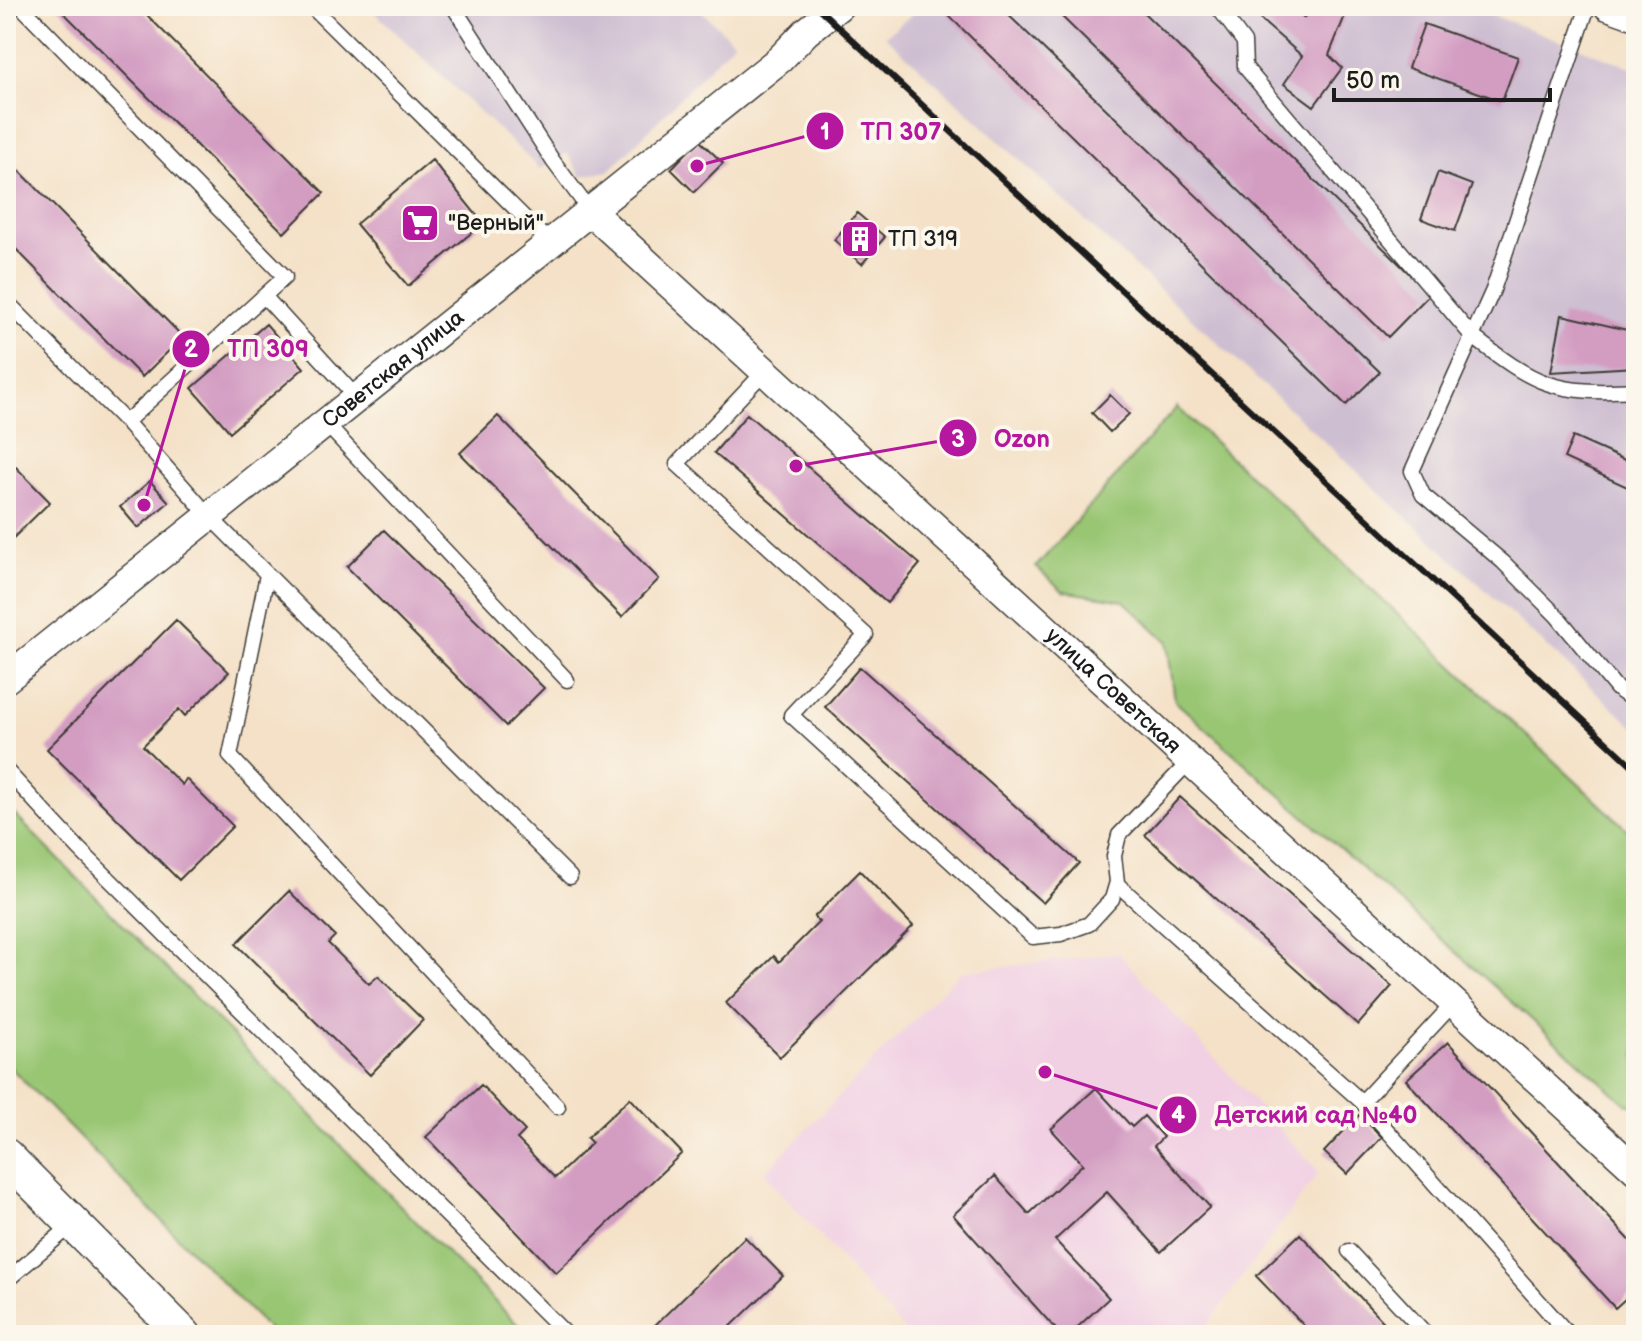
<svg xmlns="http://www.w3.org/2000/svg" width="1642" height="1341" viewBox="0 0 1642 1341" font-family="'Balsamiq Sans',sans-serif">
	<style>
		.built { fill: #f1d0e3 }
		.industrial { fill: #cebed1 }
		.green { fill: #99c673; stroke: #5a7148; stroke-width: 2 }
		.building { fill: #d39dc2 }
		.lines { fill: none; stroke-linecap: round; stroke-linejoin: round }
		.service-casing { stroke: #3c3a36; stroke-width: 17 }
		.minor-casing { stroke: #3c3a36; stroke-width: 31 }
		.tertiary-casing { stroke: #3c3a36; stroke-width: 37 }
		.service { stroke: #fff; stroke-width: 14 }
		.minor { stroke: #fff; stroke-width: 28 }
		.tertiary { stroke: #fff; stroke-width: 34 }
		.rail { stroke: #1c1c1c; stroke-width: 6 }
		.labels { text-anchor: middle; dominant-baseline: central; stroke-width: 8; stroke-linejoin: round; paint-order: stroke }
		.poi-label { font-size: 22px; fill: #1c1c1c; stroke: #fbf7ec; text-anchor: start }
		.street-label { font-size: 22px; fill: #1c1c1c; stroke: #fbf7ec }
		.leader { fill: none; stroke: #b5179e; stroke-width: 3 }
		.callout-dot { fill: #b5179e; stroke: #fbf7ec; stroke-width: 3 }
		.mark-label { font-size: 24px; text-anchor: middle; font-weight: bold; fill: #fff }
		.callout-label { font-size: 24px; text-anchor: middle; font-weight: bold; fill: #b5179e; stroke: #fbf7ec; stroke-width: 8; stroke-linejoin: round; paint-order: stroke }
	</style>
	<rect width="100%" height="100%" fill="#fbf7ec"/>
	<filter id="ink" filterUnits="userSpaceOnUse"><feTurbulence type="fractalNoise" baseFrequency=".0125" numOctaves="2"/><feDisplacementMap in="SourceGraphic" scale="16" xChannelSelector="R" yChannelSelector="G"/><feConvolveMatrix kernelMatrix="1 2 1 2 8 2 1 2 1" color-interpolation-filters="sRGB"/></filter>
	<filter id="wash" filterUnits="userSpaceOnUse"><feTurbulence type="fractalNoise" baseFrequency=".006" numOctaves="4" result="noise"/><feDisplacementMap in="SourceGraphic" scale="32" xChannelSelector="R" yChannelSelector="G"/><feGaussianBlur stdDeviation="1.8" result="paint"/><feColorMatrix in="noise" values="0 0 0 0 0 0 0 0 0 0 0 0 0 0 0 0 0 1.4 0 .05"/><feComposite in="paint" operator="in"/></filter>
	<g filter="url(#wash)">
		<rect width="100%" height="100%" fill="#f4e1c7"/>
		<path class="built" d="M1118,953L1319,1172L1200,1335H908L764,1173L960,972Z"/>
		<path class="industrial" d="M368,6H696L734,42L609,171L581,176L567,153L540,169Z
			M923,6H1468L1636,69V729L885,36Z"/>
		<path class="green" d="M1177,407L1636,838V1106L1626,1104L1175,701L1167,641L1124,601L1063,591L1036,567Z
			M6,806L528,1335H274L6,1063Z"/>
		<g id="blocks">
			<path class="building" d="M57,6H138L324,193L284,233Z
				M939,6H999L1380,372L1346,405Z
				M1051,6H1137L1430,294L1388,337Z
				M1245,6H1289L1304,18L1309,6H1349L1329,55L1342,68L1314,106L1284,84L1302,56Z
				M1424,24L1518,57L1502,101L1408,68Z
				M699,140L723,163L694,192L671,169Z
				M6,157L183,337L142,377L6,239Z
				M432,160L483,223L408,286L356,224Z
				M1438,172L1472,185L1455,231L1421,219Z
				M857,213L885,237L862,264L834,240Z
				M1562,315L1636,332V367L1551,372Z
				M266,324L304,368L230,432L192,388Z
				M1110,395L1129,414L1110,432L1092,413Z
				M747,414L920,564L887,603L714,453Z
				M498,416L659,579L622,617L460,453Z
				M1573,437L1636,465V491L1564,458Z
				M6,457L50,502L6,545Z
				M150,481L169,502L138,528L120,507Z
				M384,530L544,688L506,726L347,567Z
				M176,620L229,672L185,716L179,709L143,746L182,785L186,779L233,826L179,880L47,749Z
				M860,667L1079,863L1043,903L825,707Z
				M1180,797L1392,986L1358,1025L1145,835Z
				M860,871L913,926L780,1057L726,1003L774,956L779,962L819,922L814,917Z
				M289,891L335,936L328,943L369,984L378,976L423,1020L370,1075L236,944Z
				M1448,1042L1636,1247V1289L1615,1308L1406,1080Z
				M481,1085L525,1131L517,1139L555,1178L592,1143L587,1138L630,1098L682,1153L556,1273L426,1137Z
				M1096,1088L1132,1127L1144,1116L1163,1137L1154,1146L1210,1207L1161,1252L1107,1192L1055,1240L1109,1298L1069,1335H1061L953,1215L995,1176L1029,1214L1083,1164L1051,1129Z
				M1359,1115L1382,1137L1347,1174L1324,1152Z
				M1300,1234L1396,1335H1313L1256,1276Z
				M745,1237L783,1276L722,1335H645Z"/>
		</g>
	</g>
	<g filter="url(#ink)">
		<use href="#blocks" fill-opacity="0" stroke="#3c3a36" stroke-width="2"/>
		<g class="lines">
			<g class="service-casing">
				<path id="service" d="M21,6L285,277L264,296
					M311,6L550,243
					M453,6L553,161L590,211
					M1217,6L1244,42L1245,67L1472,336C1535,385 1555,395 1636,390
					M1588,6L1493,290L1412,471L1423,495L1503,562L1557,616L1617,689L1636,702
					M6,301L126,422L209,516L570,877
					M764,372L677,464L866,635L791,715L1033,937L1061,934L1089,924L1112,899L1117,882L1114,856L1119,835L1189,762
					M126,422L264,296L357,398
					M325,423L567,680
					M267,575L230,756L558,1107
					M6,770L79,849L567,1335
					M1117,884L1362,1102L1453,1004
					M1362,1102L1569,1335
					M1349,1251L1427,1335
					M6,1281L73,1224"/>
			</g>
			<g class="minor-casing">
				<g id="minor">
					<path d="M1608,6L1636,16"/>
					<path id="s1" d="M590,211L1636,1170"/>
					<path id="s2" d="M6,679L780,59L806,32L839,6"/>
				</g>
			</g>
			<g class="tertiary-casing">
				<path id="tertiary" d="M6,1156L184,1335"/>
			</g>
			<use href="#service" class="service"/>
			<use href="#minor" class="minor"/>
			<use href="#tertiary" class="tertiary"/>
			<path class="rail" d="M816,6L1636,769"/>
		</g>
	</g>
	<defs>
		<g id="supermarket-square" transform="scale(2)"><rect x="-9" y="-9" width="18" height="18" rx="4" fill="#b5179e" stroke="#fbf7ec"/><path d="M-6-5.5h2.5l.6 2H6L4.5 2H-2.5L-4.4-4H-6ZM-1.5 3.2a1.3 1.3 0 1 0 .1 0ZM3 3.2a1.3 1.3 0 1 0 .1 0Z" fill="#fff"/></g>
		<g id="building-square" transform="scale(2)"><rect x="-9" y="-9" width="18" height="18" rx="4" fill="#b5179e" stroke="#fbf7ec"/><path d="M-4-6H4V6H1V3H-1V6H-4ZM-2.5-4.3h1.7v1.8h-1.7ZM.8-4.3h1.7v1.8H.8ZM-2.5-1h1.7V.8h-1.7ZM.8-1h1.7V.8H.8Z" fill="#fff"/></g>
	</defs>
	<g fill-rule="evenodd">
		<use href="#supermarket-square" x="420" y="223"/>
		<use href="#building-square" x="860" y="239"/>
	</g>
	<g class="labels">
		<g class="poi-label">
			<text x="448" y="223">"Верный"</text>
			<text x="888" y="239">ТП 319</text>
		</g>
		<g class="street-label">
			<text stroke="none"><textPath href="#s2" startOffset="496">Советская улица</textPath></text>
			<text stroke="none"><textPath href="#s1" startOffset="710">улица Советская</textPath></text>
		</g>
	</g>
	<path class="leader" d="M697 166L825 131M144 505L191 349M796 466L958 438M1045 1072L1178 1115"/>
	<g class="callout-dot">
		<circle cx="697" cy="166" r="8"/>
		<circle cx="144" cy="505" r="8"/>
		<circle cx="796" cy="466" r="8"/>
		<circle cx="1045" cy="1072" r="8"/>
		<circle cx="825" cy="131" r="20"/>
		<circle cx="191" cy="349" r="20"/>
		<circle cx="958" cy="438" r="20"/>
		<circle cx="1178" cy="1115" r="20"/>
	</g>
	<g class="mark-label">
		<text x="825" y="140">1</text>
		<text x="191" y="357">2</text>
		<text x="958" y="447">3</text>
		<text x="1178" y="1123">4</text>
	</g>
	<g class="callout-label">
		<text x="901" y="140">ТП 307</text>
		<text x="268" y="357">ТП 309</text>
		<text x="1022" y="447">Ozon</text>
		<text x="1316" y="1123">Детский сад №40</text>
	</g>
	<rect width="1642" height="1341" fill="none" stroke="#fbf7ec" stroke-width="32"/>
	<path d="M1334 88v12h216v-12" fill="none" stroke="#1c1c1c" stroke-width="4"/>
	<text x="1346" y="88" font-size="24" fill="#1c1c1c" stroke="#fbf7ec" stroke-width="6" paint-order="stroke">50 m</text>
</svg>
